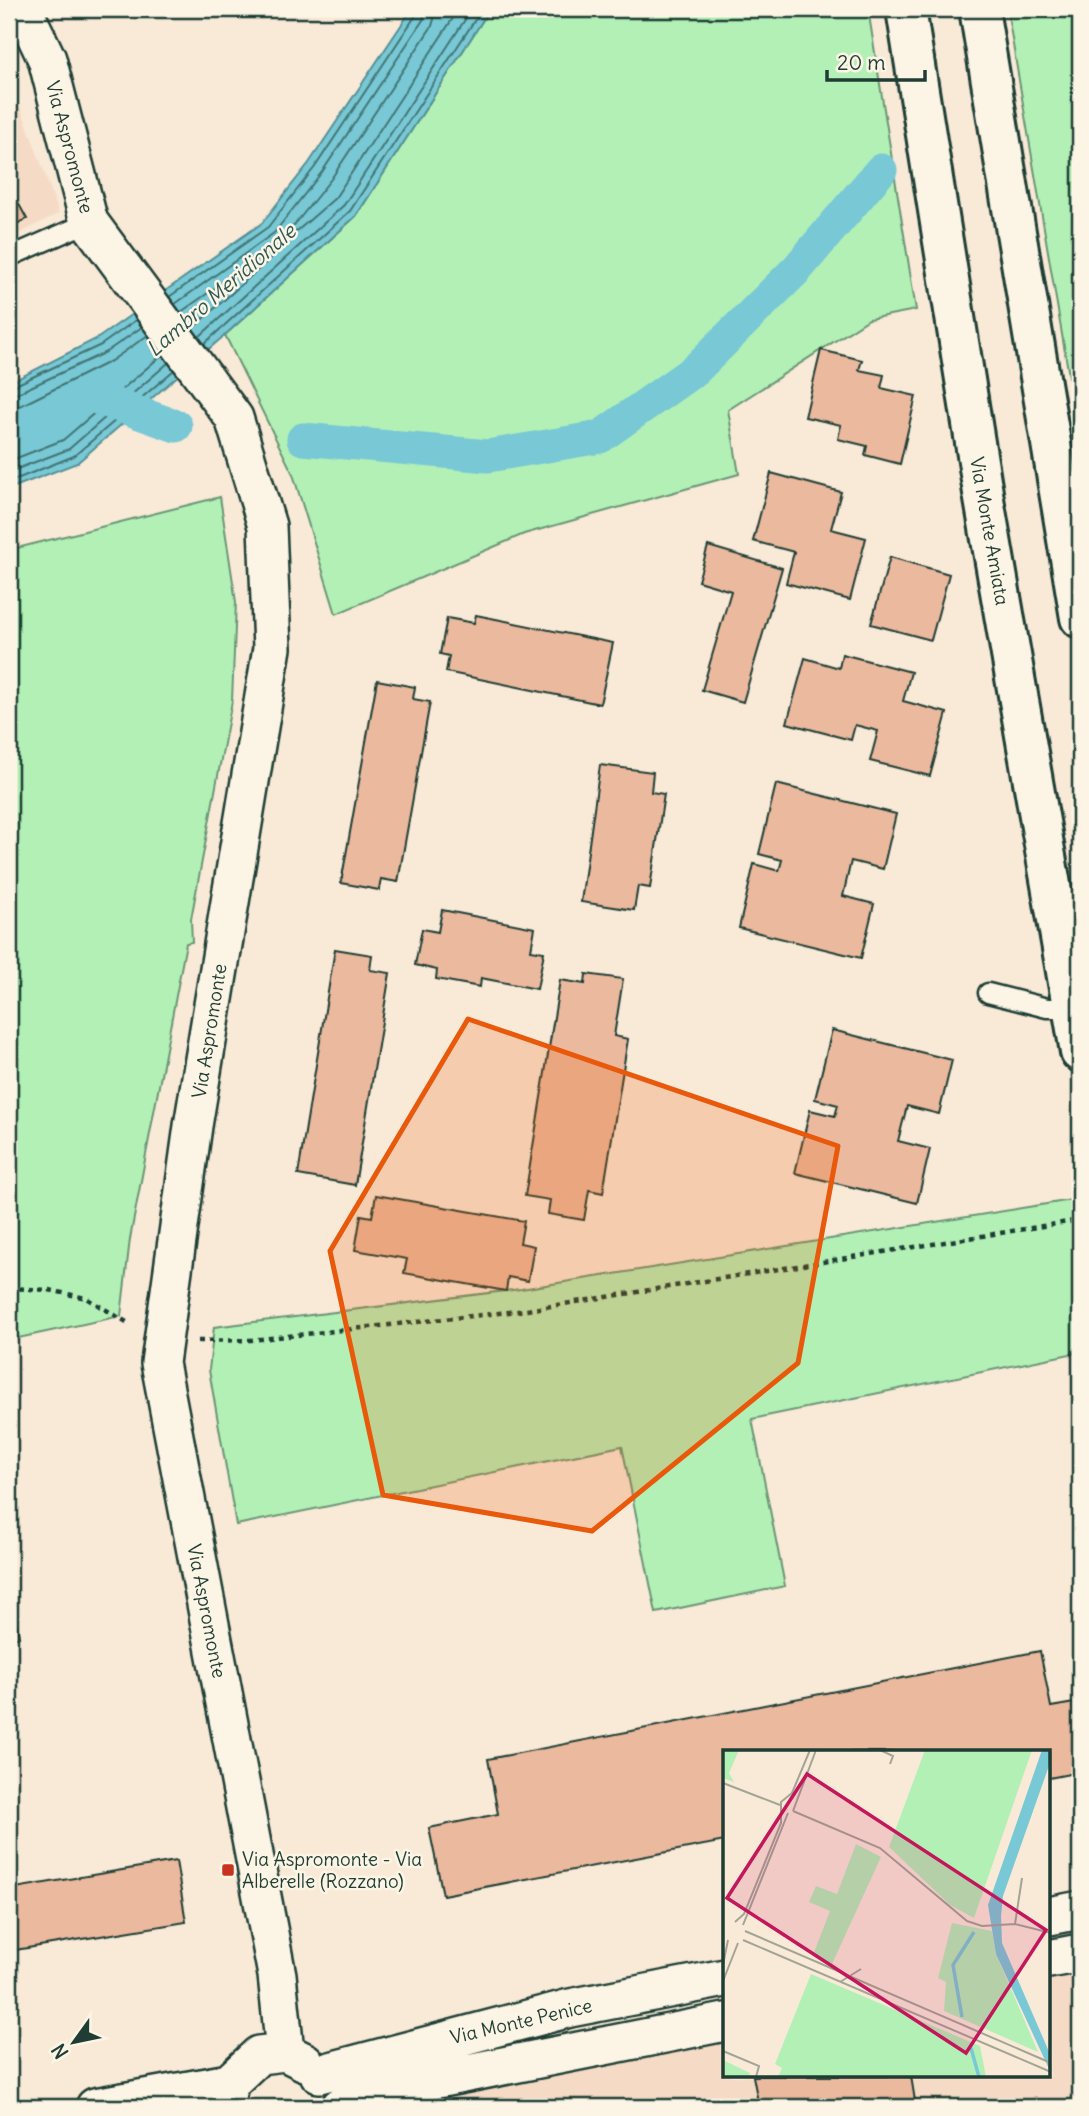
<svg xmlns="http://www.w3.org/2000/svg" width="1089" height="2116" viewBox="0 0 1089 2116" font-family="Delius,sans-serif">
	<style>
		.built { fill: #f5dbc6 }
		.green { fill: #b3f0b6; stroke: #699675; stroke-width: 2 }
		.water { fill: #78c8d5; stroke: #549095; stroke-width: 2 }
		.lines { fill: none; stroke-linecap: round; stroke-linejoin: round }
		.shore { stroke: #437574; stroke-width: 2 }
		.canal { stroke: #78c8d5; stroke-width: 33 }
		.building { fill: #ebb99d; stroke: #1f3d34; stroke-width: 2 }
		.service-casing { stroke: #1f3d34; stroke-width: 23 }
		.minor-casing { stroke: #1f3d34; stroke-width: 42 }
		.secondary-casing { stroke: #1f3d34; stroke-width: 44 }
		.path { stroke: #1f3d34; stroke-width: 4.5; stroke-dasharray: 5 5; stroke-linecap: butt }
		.service { stroke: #fcf5e5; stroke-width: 18 }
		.minor { stroke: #fcf5e5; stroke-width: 37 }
		.secondary { stroke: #fcf5e5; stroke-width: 38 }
		.marked { fill: #e8590c; fill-opacity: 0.2; stroke: #e8590c; stroke-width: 5; stroke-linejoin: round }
		.poi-dot { fill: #c8321e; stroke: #fcf5e5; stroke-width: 2.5 }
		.labels { text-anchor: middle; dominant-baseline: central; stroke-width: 5; stroke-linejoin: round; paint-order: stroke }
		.street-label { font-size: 19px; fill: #1f3d34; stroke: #fcf5e5 }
		.poi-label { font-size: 19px; fill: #1f3d34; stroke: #fcf5e5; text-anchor: start }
		.water-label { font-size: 21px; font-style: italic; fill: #315954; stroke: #fcf5e5 }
		.inset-river { fill: none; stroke: #78c8d5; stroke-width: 3.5 }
		.inset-road { fill: none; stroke: #a2a496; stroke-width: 2 }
		.view { fill: #c2185b; fill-opacity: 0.15; stroke: #c2185b; stroke-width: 3.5 }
		.inset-edge { fill: none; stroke: #1f3d34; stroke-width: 3.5 }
	</style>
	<rect width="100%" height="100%" fill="#f9e9d7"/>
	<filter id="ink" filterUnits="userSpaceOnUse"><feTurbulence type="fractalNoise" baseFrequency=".0143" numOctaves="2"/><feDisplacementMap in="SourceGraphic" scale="14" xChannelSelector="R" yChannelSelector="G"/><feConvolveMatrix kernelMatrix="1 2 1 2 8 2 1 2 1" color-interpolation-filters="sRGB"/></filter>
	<g filter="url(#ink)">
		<path class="built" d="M9,75L59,213L9,239Z
			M1080,1953V2107H455L449,2077L725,2022V2076H1049V1959Z"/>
		<path class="green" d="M490,9H868L916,310L869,319L728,410L739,474L524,534L336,614L293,474L225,335L356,216Z
			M1007,9H1080V441Z
			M220,497L236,602L232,701L191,919L192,942L186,943L130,1239L121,1316L9,1340V550Z
			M1078,1199L1080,1352L752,1419L785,1586L656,1613L622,1446L236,1525L209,1370L214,1327L521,1289Z"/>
		<path class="water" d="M412,9H490L356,216L225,335L77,463L9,489V383L98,338L262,223L309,163Z"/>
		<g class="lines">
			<path class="shore" d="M437,9L432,26L331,179L288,233L289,238L335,198L459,9
				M169,297L268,227L315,167L416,15L417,9
				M175,304L274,233L322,172L423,20L426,9
				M181,312L268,251H273V256L193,328
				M199,337L344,205L472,9
				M204,344L350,211L482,9
				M9,388L101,345L136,320
				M9,397L106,352L142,327
				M9,408L22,405L111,361L148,335
				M9,461L63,440L162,355
				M9,472L69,449L168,363
				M9,482L74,456L174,370"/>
			<path class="canal" d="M97,398L176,426
				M303,439L488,456L600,437L696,369L797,269L881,170"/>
		</g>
		<path class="building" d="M9,186L27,219L9,228Z
			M821,350L862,360L859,370L884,375L881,388L916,396L900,464L865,455L867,446L838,439L841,425L805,417Z
			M771,473L841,492L831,529L866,538L850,600L786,583L794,552L753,541Z
			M708,546L782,568L743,702L702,690L731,591L698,581Z
			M890,557L949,574L931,640L871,624Z
			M476,615L613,643L600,704L446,672L449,656L440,654L447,618L474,623Z
			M842,654L911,672L903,701L947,713L930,776L870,761L878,731L855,725L851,740L787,723L805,658L839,668Z
			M377,680L415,687L413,699L430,702L398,882L381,879L379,890L341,883Z
			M600,765L653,772L651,792L664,794L650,888L638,886L634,910L581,902Z
			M776,784L896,814L883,869L851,861L843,896L874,904L861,958L739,928L754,864L779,871L782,860L759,854Z
			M442,910L535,928L531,950L544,952L537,989L481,978L480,987L436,979L437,970L415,965L422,929L438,932Z
			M335,949L372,955L370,970L390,973L355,1185L298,1175Z
			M586,974L623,979L614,1036L628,1039L603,1193L589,1190L584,1220L548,1214L550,1200L525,1196L560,980L585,984Z
			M832,1030L952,1060L939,1114L907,1106L898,1141L930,1149L917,1203L795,1173L810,1110L835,1116L838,1105L815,1099Z
			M376,1195L524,1221L520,1243L534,1246L528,1281L508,1277L506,1291L404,1273L407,1259L355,1250L361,1215L372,1217Z
			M9,1585L19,1637L9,1639Z
			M1040,1651L1051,1707L1080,1702V1772L1049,1778V1752H725V1841L443,1895L429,1828L498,1814L488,1759Z
			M176,1861L186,1922L9,1951V1889Z
			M753,2076H911L916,2107H759Z
			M702,2101L703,2107H672Z"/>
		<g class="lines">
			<g class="service-casing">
				<path id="service" d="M9,257L89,222
					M988,993L1047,1008H1075"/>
			</g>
			<g class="minor-casing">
				<path id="minor" d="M23,9L47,59L89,222L234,418L267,526L272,648L193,1126L160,1363L277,1975L285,2052
					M1049,1916L1080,1910
					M1049,1959L1080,1953
					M319,2074L570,2008L725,1978
					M95,2107L229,2083
					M225,2107L229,2083L259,2055L285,2052L305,2062
					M340,2107L347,2102L407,2085L725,2022"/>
			</g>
			<g class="secondary-casing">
				<path id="secondary" d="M906,9L984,499L1080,1052
					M979,9L1080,618"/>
			</g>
			<path class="path" d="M9,1288L49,1290L86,1298L130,1324
				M198,1341L251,1340L527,1310L1080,1220"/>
			<use href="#service" class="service"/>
			<use href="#minor" class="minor"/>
			<use href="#secondary" class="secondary"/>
		</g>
	</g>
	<path class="marked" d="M468,1019L838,1146L798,1363L592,1531L383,1495L330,1251Z"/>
	<rect class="poi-dot" x="221" y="1863" width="14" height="14" rx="3.5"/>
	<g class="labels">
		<g class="street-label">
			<text transform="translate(70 147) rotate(75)">Via Aspromonte</text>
			<text transform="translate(990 531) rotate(80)">Via Monte Amiata</text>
			<text transform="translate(209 1031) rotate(-81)">Via Aspromonte</text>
			<text transform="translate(207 1611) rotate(79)">Via Aspromonte</text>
			<text transform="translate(521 2021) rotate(-13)">Via Monte Penice</text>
		</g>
		<g class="poi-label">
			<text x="242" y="1859">Via Aspromonte - Via<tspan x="242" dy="22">Alberelle (Rozzano)</tspan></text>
		</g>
		<g class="water-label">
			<text transform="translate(221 290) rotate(-41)">Lambro Meridionale</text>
		</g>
	</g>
	<g transform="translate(723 1750)">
		<rect width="327" height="327" fill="#f9e9d7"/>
		<path d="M0,0H16L6,23L11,32L0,28ZM202,0H309L251,168L227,155L166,97ZM133,94L158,107L109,214L90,205L107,161L86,152L93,136L114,144ZM229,173L269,181L273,204L315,302L221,261L223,232L215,228ZM88,224L257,296L263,327H55L59,318L52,314ZM0,310L27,323L26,327H0Z" fill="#b3f0b6"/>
		<path d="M319,0H327V13L280,146L278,166L279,193L327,304V321L273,204L265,155Z" fill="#78c8d5"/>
		<path class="inset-river" d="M239,267L230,215L251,182M248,298L256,327"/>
		<path class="inset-road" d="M157,0L170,6L167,14M0,33L57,55M70,61L157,98L244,171L259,176L292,174L328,183M70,61L93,0M12,172L21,164L58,73V52L69,43L87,0M292,174L299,128M20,175L65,63M22,181L328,313M20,190L328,322M0,215L5,190M0,231L15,193M117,232L138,219M0,301L36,316L33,327"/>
		<path class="view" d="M84,24L323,180L243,303L4,148Z"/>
		<rect width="327" height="327" class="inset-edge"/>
	</g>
	<rect width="1089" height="2116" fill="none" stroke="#fcf5e5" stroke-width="35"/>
	<rect x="18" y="18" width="1054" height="2081" fill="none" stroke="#1f3d34" stroke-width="2.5" filter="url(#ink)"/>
	<g transform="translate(74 2042) rotate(237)" stroke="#fcf5e5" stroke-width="5" paint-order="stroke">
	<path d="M0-5L12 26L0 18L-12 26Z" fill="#1f3d34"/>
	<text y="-10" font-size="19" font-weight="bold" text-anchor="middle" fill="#1f3d34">N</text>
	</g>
	<path d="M827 70v10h98v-10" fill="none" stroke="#1f3d34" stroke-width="3.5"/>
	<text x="837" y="70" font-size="21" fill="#1f3d34" stroke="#fcf5e5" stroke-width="5" paint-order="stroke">20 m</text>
</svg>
